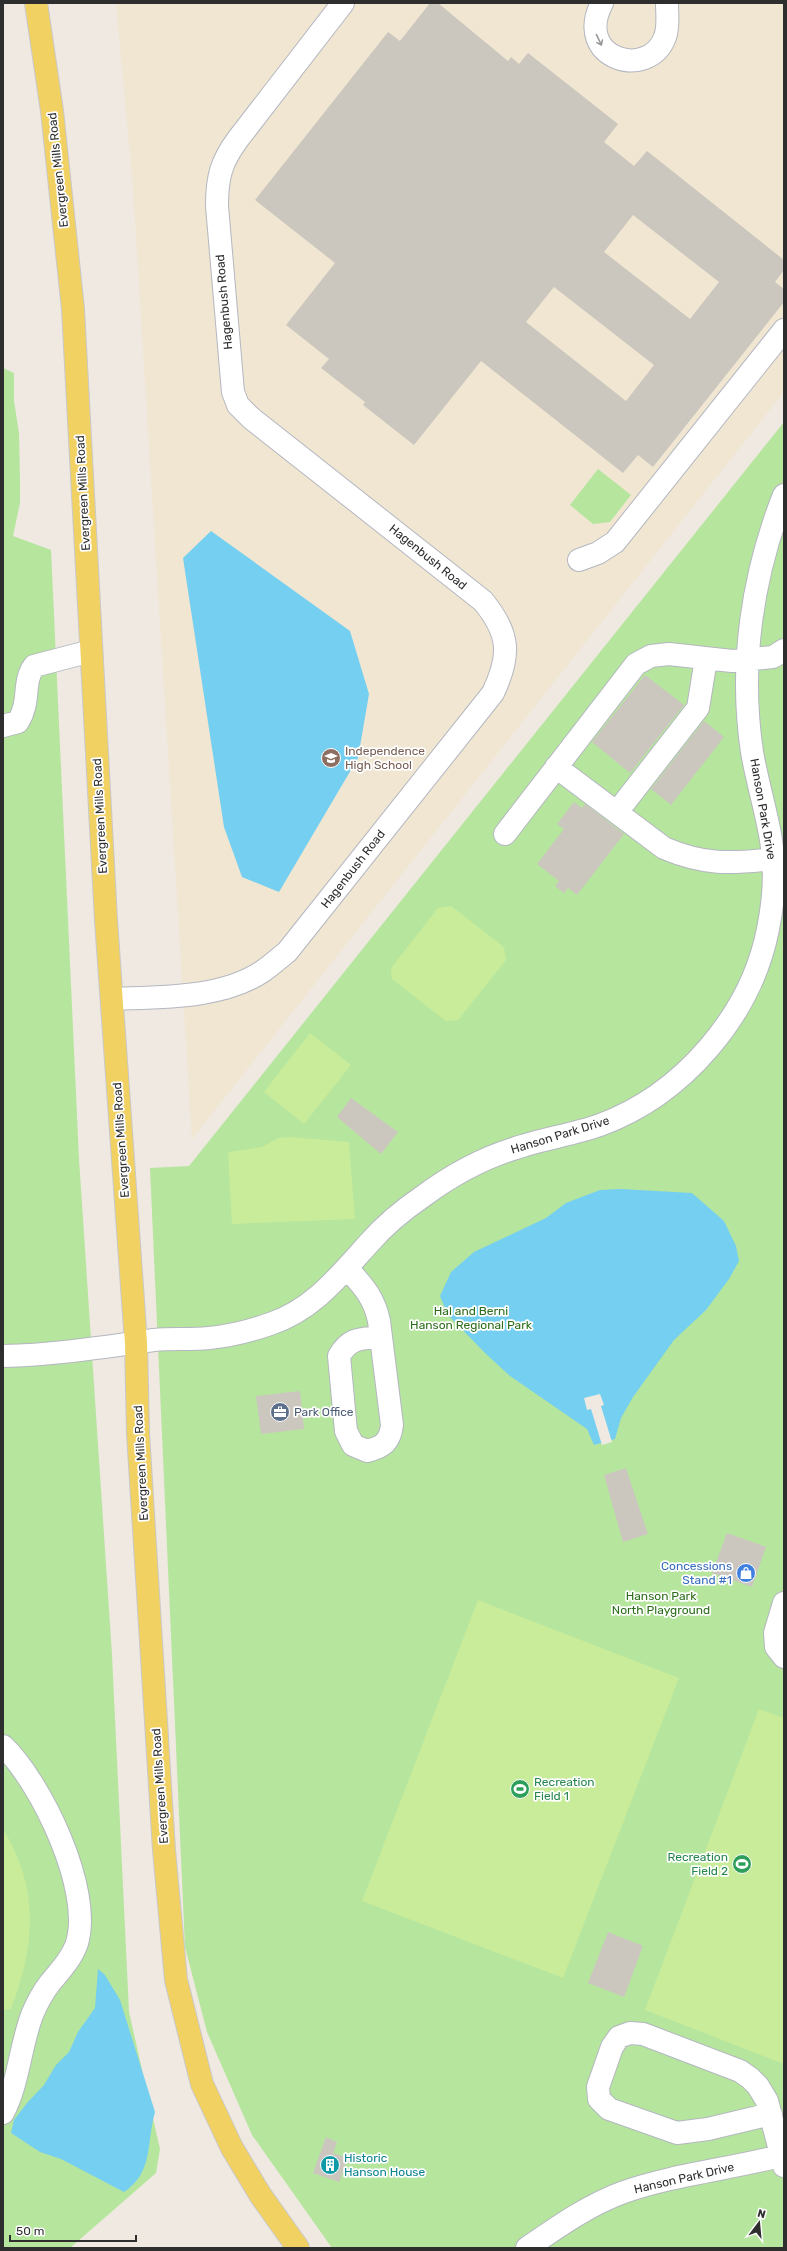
<svg xmlns="http://www.w3.org/2000/svg" width="787" height="2251" viewBox="0 0 787 2251" font-family="Rubik,sans-serif">
	<style>
		.education { fill: #f0e6d1 }
		.green { fill: #b6e59e }
		.pitch { fill: #c9ec9a }
		.water { fill: #75cff0 }
		.pier { fill: #efe9e1 }
		.building { fill: #cbc7bf; fill-rule: evenodd }
		.lines { fill: none; stroke-linecap: round; stroke-linejoin: round }
		.minor-casing { stroke: #b4b7c1; stroke-width: 24 }
		.major-casing { stroke: #c9c9c9; stroke-width: 24 }
		.minor { stroke: #fff; stroke-width: 22 }
		.major { stroke: #f2d163; stroke-width: 22 }
		.oneway { stroke: #969696 }
		.labels { text-anchor: middle; dominant-baseline: central; stroke-width: 3.5; stroke-linejoin: round; paint-order: stroke }
		.street-label { font-size: 12px; fill: #2e2e2e; stroke: #fff }
		.education-label { font-size: 12px; fill: #785e54; stroke: #fff; text-anchor: start }
		.park-label { font-size: 12px; fill: #2c6e1b; stroke: #fff }
		.service-label { font-size: 12px; fill: #4e5e75; stroke: #fff; text-anchor: start }
		.shop-label { font-size: 12px; fill: #366cbe; stroke: #fff; text-anchor: end }
		.leisure-label { font-size: 12px; fill: #27864d; stroke: #fff; text-anchor: start }
		.culture-label { font-size: 12px; fill: #0d838f; stroke: #fff; text-anchor: start }
	</style>
	<rect width="100%" height="100%" fill="#efe9e1"/>
	<path class="education" d="M116,3H784V392L192,1139L133,188Z"/>
	<path class="green" d="M3,368L14,373V401L19,433L20,480V503L13,536L51,550L79,1159L112,1655L129,2012L160,2149L156,2173L70,2248H3Z
		M784,422V2248H332L252,2135L207,2032L185,1947L150,1168L189,1166Z
		M598,469L631,495L610,522L593,524L570,505Z"/>
	<path class="pitch" d="M451,906L504,947L506,960L458,1020L446,1021L392,979L391,968L438,908Z
		M310,1033L351,1065L304,1124L264,1092Z
		M292,1137L349,1142L355,1219L232,1224L228,1152L262,1147L278,1138Z
		M478,1600L679,1678L563,1978L362,1901Z
		M759,1709L784,1718V2064L645,2010Z
		M3,1829C40,1889 35,1946 11,2009L3,2010Z"/>
	<path class="water" d="M211,531L350,631L369,694L358,758L279,892L242,877L224,827L183,558Z
		M621,1189L692,1193L724,1221L736,1246L739,1261L729,1279L706,1310L674,1340L633,1397L621,1418L615,1439L594,1445L587,1429L510,1376L486,1354L448,1315L440,1296L451,1272L474,1252L546,1218L566,1203L600,1190Z
		M98,1969L105,1975L120,2000L155,2112C146,2143 154,2172 124,2192L61,2159L40,2152L11,2133L14,2120L27,2103L44,2085L56,2065L69,2052L78,2032L95,2008Z"/>
	<path class="pier" d="M600,1394L604,1405L601,1406L612,1442L602,1445L591,1409L587,1410L584,1398Z"/>
	<path class="building" d="M430,3H438L508,61L511,57L519,64L528,53L618,124L604,142L634,166L647,151L784,260V270L775,282L784,289V302L653,467L638,455L623,473L481,361L414,445L363,405L365,402L321,368L329,359L286,325L335,263L255,200L388,32L400,41ZM633,215L719,282L690,319L604,252ZM554,287L654,365L626,401L526,322Z
		M645,675L684,705L630,773L592,742Z
		M704,721L724,737L671,805L651,789Z
		M574,802L582,808L585,804L624,834L577,895L568,888L564,893L555,886L559,881L537,864L564,829L557,824Z
		M351,1098L398,1132L381,1154L337,1117Z
		M300,1391L304,1429L261,1434L256,1396Z
		M626,1468L648,1534L623,1542L604,1475Z
		M727,1533L766,1547L752,1587L712,1573Z
		M608,1932L643,1946L624,1997L588,1983Z
		M326,2137L337,2142L333,2153L348,2158L339,2182L313,2173Z"/>
	<g class="lines">
		<g class="minor-casing">
			<path id="minor" d="M602,3C573,59 649,81 665,37C669,27 667,14 667,3
				M579,560L598,553L615,542L784,330
				M3,726L18,722C31,701 22,683 34,666L91,651
				M556,767L664,848C704,865 730,864 773,859
				M617,812L698,708L706,659
				M505,834L636,664L651,656L669,654L732,661L773,657L784,650
				M112,999C160,997 222,999 263,971C272,965 279,958 287,952L493,693C511,655 510,634 483,601L251,418L238,405L233,392L217,206C217,177 221,162 238,139L343,3
				M347,1268C363,1286 374,1297 379,1321L392,1425C390,1442 383,1447 367,1451L353,1445L346,1431L339,1356C350,1337 361,1339 381,1337
				M3,1356C54,1355 104,1347 154,1340C172,1338 191,1340 209,1338C230,1336 250,1331 270,1324C313,1310 340,1275 370,1242C385,1225 403,1210 422,1197C449,1177 481,1159 513,1149C541,1139 572,1135 600,1125C682,1095 751,1016 768,929C774,900 776,869 771,840C766,810 757,781 752,752C739,665 752,576 784,495
				M784,1603L775,1633L776,1647L784,1657
				M3,1746C41,1782 93,1890 77,1943C72,1958 60,1971 50,1983C43,1992 37,2003 32,2015C20,2047 19,2082 3,2113
				M771,2114L708,2129L677,2133L609,2109L599,2099L598,2087L612,2047L619,2037L630,2033L643,2034L740,2071L750,2078L758,2086L767,2101L784,2166
				M527,2248C556,2228 590,2204 624,2192C676,2174 731,2169 784,2155"/>
		</g>
		<g class="major-casing">
			<path id="major" d="M36,3L52,111L73,309L106,920L136,1343L138,1433L164,1850L176,1980L202,2084L232,2148L261,2196L298,2248"/>
		</g>
		<use href="#minor" class="minor"/>
		<use href="#major" class="major"/>
	</g>
	<defs><path id="oneway-shaft" d="M-6 0H5M1.5-3L5.5 0L1.5 3" fill="none" stroke-width="1.6" stroke-linecap="round" stroke-linejoin="round"/></defs>
	<use class="oneway" href="#oneway-shaft" transform="translate(599 40) rotate(65)"/>
	<defs>
		<g id="school-disc" transform="scale(1)"><circle r="9.5" fill="#8d6e63" stroke="#fff"/><path d="M0-5L7-2L0 1L-7-2ZM-4 1L0 2.5L4 1V4Q0 6-4 4Z" fill="#fff"/></g>
		<g id="office-disc" transform="scale(1)"><circle r="9.5" fill="#5c6f8a" stroke="#fff"/><path d="M-6-3h4V-5.5h4V-3h4V5H-6ZM-1-4.5V-3h2v-1.5ZM-6 0V1H6V0Z" fill="#fff"/></g>
		<g id="shop-disc" transform="scale(1)"><circle r="9.5" fill="#3f7fe0" stroke="#fff"/><path d="M-5-2.5h2.3a2.7 3.5 0 0 1 5.4 0H5L5.5 6h-11ZM-1.5-2.5h3a1.5 2.3 0 0 0-3 0Z" fill="#fff"/></g>
		<g id="stadium-disc" transform="scale(1)"><circle r="9.5" fill="#2e9e5b" stroke="#fff"/><path d="M0-5a6.5 5 0 1 0 0 10a6.5 5 0 1 0 0-10ZM-3.5-1.8h7v3.6h-7Z" fill="#fff"/></g>
		<g id="building-disc" transform="scale(1)"><circle r="9.5" fill="#0f9aa8" stroke="#fff"/><path d="M-4-6H4V6H1V3H-1V6H-4ZM-2.5-4.3h1.7v1.8h-1.7ZM.8-4.3h1.7v1.8H.8ZM-2.5-1h1.7V.8h-1.7ZM.8-1h1.7V.8H.8Z" fill="#fff"/></g>
	</defs>
	<g fill-rule="evenodd">
		<use href="#school-disc" x="331" y="758"/>
		<use href="#office-disc" x="280" y="1412"/>
		<use href="#shop-disc" x="746" y="1573"/>
		<use href="#stadium-disc" x="520" y="1789"/>
		<use href="#stadium-disc" x="742" y="1864"/>
		<use href="#building-disc" x="330" y="2165"/>
	</g>
	<g class="labels">
		<g class="street-label">
			<text transform="translate(58 170) rotate(-96)">Evergreen Mills Road</text>
			<text transform="translate(224 302) rotate(-95)">Hagenbush Road</text>
			<text transform="translate(83 493) rotate(-93)">Evergreen Mills Road</text>
			<text transform="translate(428 557) rotate(39)">Hagenbush Road</text>
			<text transform="translate(763 809) rotate(80)">Hanson Park Drive</text>
			<text transform="translate(100 816) rotate(-93)">Evergreen Mills Road</text>
			<text transform="translate(353 869) rotate(-52)">Hagenbush Road</text>
			<text transform="translate(560 1135) rotate(-17)">Hanson Park Drive</text>
			<text transform="translate(121 1140) rotate(-94)">Evergreen Mills Road</text>
			<text transform="translate(141 1463) rotate(-93)">Evergreen Mills Road</text>
			<text transform="translate(160 1786) rotate(-94)">Evergreen Mills Road</text>
			<text transform="translate(684 2178) rotate(-13)">Hanson Park Drive</text>
		</g>
		<g class="education-label">
			<text x="345" y="751">Independence<tspan x="345" dy="14">High School</tspan></text>
		</g>
		<g class="park-label">
			<text x="471" y="1311">Hal and Berni<tspan x="471" dy="14">Hanson Regional Park</tspan></text>
			<text x="661" y="1596">Hanson Park<tspan x="661" dy="14">North Playground</tspan></text>
		</g>
		<g class="service-label">
			<text x="294" y="1412">Park Office</text>
		</g>
		<g class="shop-label">
			<text x="732" y="1566">Concessions<tspan x="732" dy="14">Stand #1</tspan></text>
		</g>
		<g class="leisure-label">
			<text x="534" y="1782">Recreation<tspan x="534" dy="14">Field 1</tspan></text>
			<text x="728" y="1857" text-anchor="end">Recreation<tspan x="728" dy="14">Field 2</tspan></text>
		</g>
		<g class="culture-label">
			<text x="344" y="2158">Historic<tspan x="344" dy="14">Hanson House</tspan></text>
		</g>
	</g>
	<rect width="787" height="2251" fill="none" stroke="#2e2e2e" stroke-width="8"/>
	<g transform="translate(759 2223) rotate(16)" stroke="#ffffff" stroke-width="3" paint-order="stroke">
	<path d="M0-3L7 15L0 10L-7 15Z" fill="#2e2e2e"/>
	<text y="-6" font-size="11" font-weight="bold" text-anchor="middle" fill="#2e2e2e">N</text>
	</g>
	<path d="M10 2235v6h126v-6" fill="none" stroke="#2e2e2e" stroke-width="2"/>
	<text x="16" y="2235" font-size="12" fill="#2e2e2e" stroke="#ffffff" stroke-width="3" paint-order="stroke">50 m</text>
</svg>
